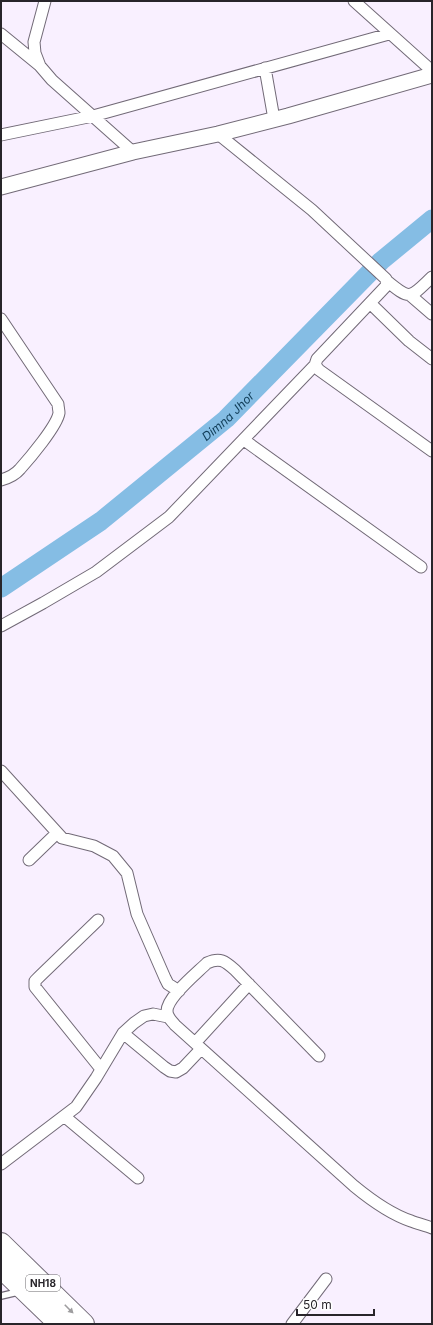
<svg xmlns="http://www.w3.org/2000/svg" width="433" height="1325" viewBox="0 0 433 1325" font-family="Inter,sans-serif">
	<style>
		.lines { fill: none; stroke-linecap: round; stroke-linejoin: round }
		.river { stroke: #85bde4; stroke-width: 19 }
		.lane-casing { stroke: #726a77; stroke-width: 8 }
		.street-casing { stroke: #726a77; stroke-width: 13 }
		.secondary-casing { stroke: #726a77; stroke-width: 17 }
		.highway-casing { stroke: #726a77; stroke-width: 22 }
		.lane { stroke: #fff; stroke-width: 5.5 }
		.street { stroke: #fff; stroke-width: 11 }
		.secondary { stroke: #fff; stroke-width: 15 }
		.highway { stroke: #fff; stroke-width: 20 }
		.oneway { fill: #9e9d9f }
		.labels { text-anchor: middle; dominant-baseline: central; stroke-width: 3; stroke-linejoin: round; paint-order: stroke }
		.shield { fill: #fff; stroke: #68666a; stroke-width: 1 }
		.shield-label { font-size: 10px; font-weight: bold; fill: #28252a }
		.water-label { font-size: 12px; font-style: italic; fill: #113d58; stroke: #fff }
	</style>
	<rect width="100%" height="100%" fill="#f9f0ff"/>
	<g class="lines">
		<path class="river" id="s1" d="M1,588L101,521L226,419L381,261L432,219"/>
		<g class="lane-casing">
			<path id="lane" d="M1,1296L18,1292"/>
		</g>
		<g class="street-casing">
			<path id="street" d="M45,1L34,42L35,53L40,66L52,80L133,152
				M354,1L432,71
				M1,34L39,65
				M265,68L274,119
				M218,134L312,210L386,279L387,285L317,359L315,365L319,370L432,451
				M1,135L93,116L389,34
				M387,281C411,301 410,298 432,277
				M410,295L432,314
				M370,303L409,341L432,359
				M1,319L58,404C58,407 59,410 59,413C57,426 29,459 20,469C15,475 8,478 1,480
				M244,440L421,567
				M1,626L43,603L96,572L169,517L315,365
				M1,771L62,838L94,846L113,856L127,873L137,914L165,978L168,984L179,991
				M29,860L57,833
				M98,920L40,976L35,981V987L101,1069
				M123,1033L164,1067L170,1071L176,1072L183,1068L201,1049
				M195,1043L249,984
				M319,1056L235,970C225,961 220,957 207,963C197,973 167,997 167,1011C167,1017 171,1020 175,1025L354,1186C371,1200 390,1214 411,1221C418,1224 425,1225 432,1228
				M64,1116L138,1178
				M1,1164L76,1107L96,1078L123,1033L134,1023L144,1016L153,1014L168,1017
				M292,1324L326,1279"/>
		</g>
		<g class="secondary-casing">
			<path id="secondary" d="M1,187L133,152L218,134L288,116L432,75"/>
		</g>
		<g class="highway-casing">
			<path id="highway" d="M1,1243L84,1324
				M1,1268L59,1324"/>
		</g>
		<use href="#lane" class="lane"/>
		<use href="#street" class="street"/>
		<use href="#secondary" class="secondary"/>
		<use href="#highway" class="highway"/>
	</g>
	<defs><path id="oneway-solid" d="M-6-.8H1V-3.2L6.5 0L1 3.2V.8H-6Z"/></defs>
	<use class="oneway" href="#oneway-solid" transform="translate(69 1309) rotate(45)"/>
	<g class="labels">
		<rect class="shield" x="26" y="1275" width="34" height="16" rx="3"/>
		<g class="shield-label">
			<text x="43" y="1283">NH18</text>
		</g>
		<g class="water-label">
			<text stroke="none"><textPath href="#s1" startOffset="285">Dimna Jhor</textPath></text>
		</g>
	</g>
	<rect width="433" height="1325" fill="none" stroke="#28252a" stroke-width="4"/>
	<path d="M297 1309v6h77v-6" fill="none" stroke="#28252a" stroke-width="2"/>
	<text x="303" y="1309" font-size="12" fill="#28252a" stroke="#ffffff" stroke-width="3" paint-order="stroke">50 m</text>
</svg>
